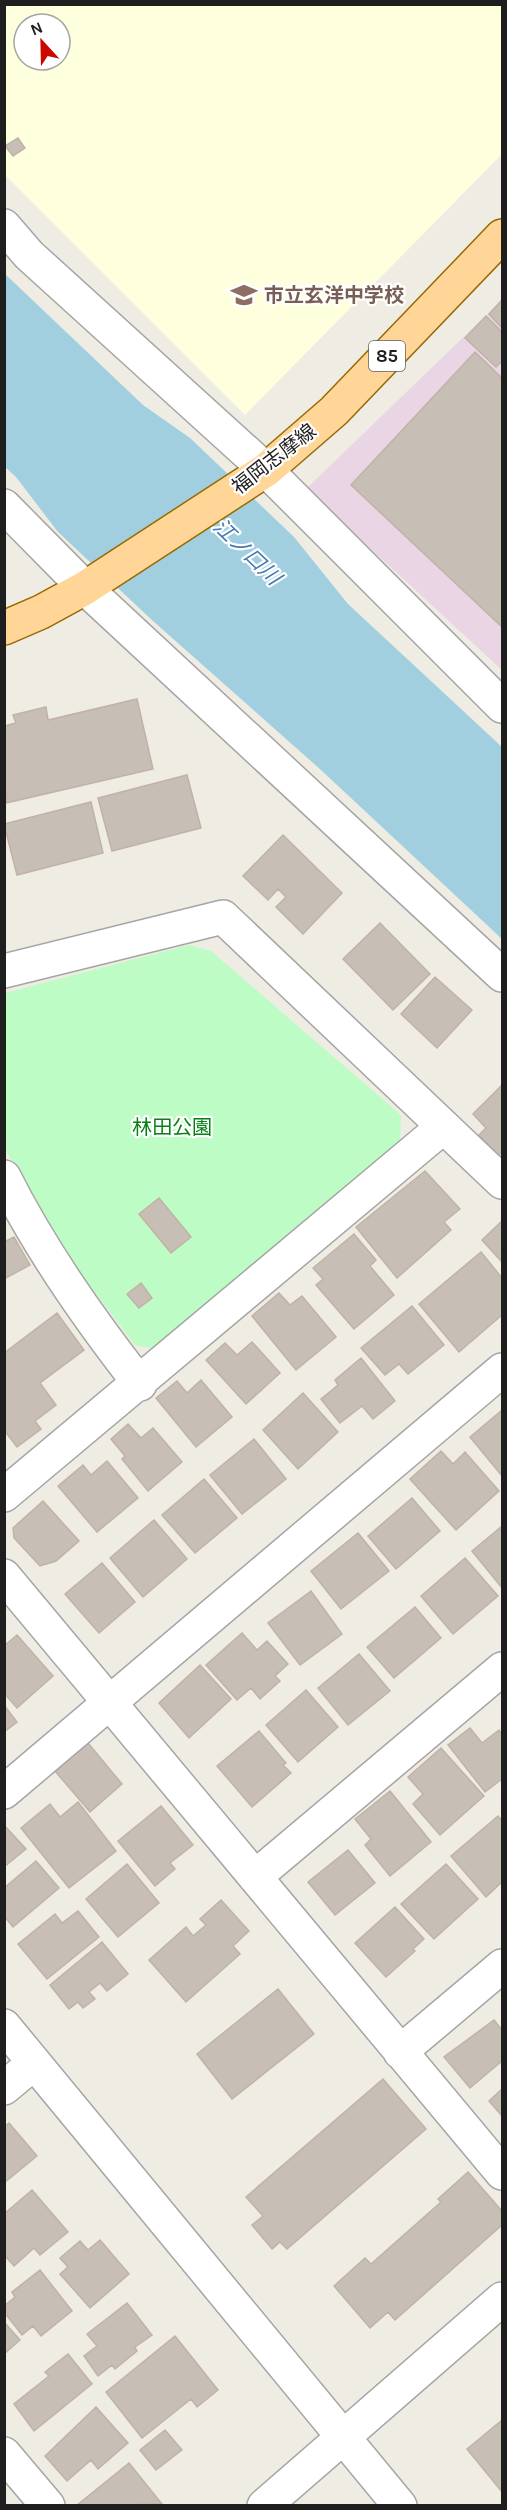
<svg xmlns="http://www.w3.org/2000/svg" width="507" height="2510" viewBox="0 0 507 2510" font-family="Karla,'Noto Sans JP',sans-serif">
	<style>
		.industrial { fill: #e9d5e4 }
		.education { fill: #feffdc; fill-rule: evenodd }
		.park { fill: #befcc5 }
		.water { fill: #a1cfdf }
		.building { fill: #c7beb6; stroke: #c1b2a5; stroke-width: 1.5 }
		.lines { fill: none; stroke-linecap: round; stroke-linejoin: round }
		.minor-casing { stroke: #a5a5a5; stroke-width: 36 }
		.tertiary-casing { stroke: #a5a5a5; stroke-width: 36 }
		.primary-casing { stroke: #976a00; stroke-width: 36 }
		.minor { stroke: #fff; stroke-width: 33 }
		.tertiary { stroke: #fff; stroke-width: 33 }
		.primary { stroke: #ffd698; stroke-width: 33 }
		.labels { text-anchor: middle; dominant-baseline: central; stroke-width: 4.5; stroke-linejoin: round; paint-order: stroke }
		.shield { fill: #fff; stroke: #626262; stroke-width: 1.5 }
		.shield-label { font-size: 18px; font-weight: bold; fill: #1e1e1e }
		.education-label { font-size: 20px; font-weight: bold; fill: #785e54; stroke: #fff; text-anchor: start }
		.street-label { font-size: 20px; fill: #1e1e1e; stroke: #fff }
		.park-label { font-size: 20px; fill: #078115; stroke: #fff }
		.water-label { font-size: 21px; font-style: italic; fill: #4678b1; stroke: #fff }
	</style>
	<rect width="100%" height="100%" fill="#efece3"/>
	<path class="industrial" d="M502,300V670L306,489Z"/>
	<path class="education" d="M5,5H502V154L245,415L5,175ZM24,24H60V60H24Z"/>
	<path class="park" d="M189,945L211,951L401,1115L400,1141L155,1349L135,1345L74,1265L33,1205L5,1148V993Z"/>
	<path class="water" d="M4,273L143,405L190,438L294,537L348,604L502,747V939L321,770L153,621L58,532L16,477L5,467Z"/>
	<path class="building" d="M18,138L25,148L13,156L5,146Z
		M502,300V328L489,314Z
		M486,316L502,332V361L496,367L465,338Z
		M475,352L502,378V627L351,485Z
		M137,699L153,769L6,803L4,726L16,723L13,715L46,707L48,720Z
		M187,775L201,828L112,851L98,798Z
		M91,802L103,853L17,875L4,824Z
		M283,835L342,893L303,934L276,907L286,897L278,889L268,900L243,876Z
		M380,923L430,974L393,1010L343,959Z
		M435,977L472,1010L437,1048L401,1014Z
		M502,1085V1152L498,1156L479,1135L486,1128L473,1114Z
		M425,1171L460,1209L444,1222L451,1230L397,1278L356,1227Z
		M159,1198L191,1237L171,1253L139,1214Z
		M502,1221V1262L482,1240Z
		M354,1234L376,1260L370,1266L394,1295L354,1329L316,1285L323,1279L313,1268Z
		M14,1237L30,1265L4,1279V1242Z
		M481,1252L502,1278V1315L459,1352L419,1304Z
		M141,1283L152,1298L139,1308L127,1294Z
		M279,1293L290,1305L302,1296L336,1337L296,1370L252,1316Z
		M412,1306L444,1345L408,1374L399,1364L385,1375L361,1348Z
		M57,1313L84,1350L40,1383L56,1405L35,1421L41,1429L17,1447L4,1430V1353Z
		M252,1342L280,1373L246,1404L206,1360L225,1343L237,1355Z
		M361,1358L395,1401L373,1419L362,1406L340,1423L321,1399L338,1385L335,1380Z
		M201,1380L232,1417L196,1447L156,1398L177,1381L187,1393Z
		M303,1393L338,1432L298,1469L263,1430Z
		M502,1410V1476L470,1437Z
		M128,1424L141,1438L153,1428L182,1462L148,1491L122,1459L125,1456L111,1439Z
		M254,1439L286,1479L242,1514L210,1475Z
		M441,1451L453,1464L465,1452L499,1491L456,1530L410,1479Z
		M107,1461L138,1498L97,1532L58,1486L83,1465L91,1475Z
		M204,1479L237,1518L195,1553L162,1515Z
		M412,1498L440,1531L396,1569L368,1536Z
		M43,1501L79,1541L56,1561L40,1566L14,1538L13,1528Z
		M154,1520L187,1559L143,1597L110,1558Z
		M502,1526V1588L472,1551Z
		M358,1533L389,1571L341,1609L311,1571Z
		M465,1558L498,1596L453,1634L421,1596Z
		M102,1563L135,1602L99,1633L65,1594Z
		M311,1591L342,1634L300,1665L268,1623Z
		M415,1607L441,1638L394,1678L367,1647Z
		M242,1633L257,1650L267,1641L288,1664L275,1676L280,1681L260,1699L251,1688L237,1700L206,1665Z
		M17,1635L53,1676L17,1708L4,1693V1646Z
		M359,1654L390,1691L348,1725L318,1688Z
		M200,1665L231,1699L189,1738L159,1703Z
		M306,1690L338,1727L298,1762L266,1725Z
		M4,1705L17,1722L4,1732Z
		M470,1728L482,1743L499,1730L502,1735V1779L485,1792L448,1745Z
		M259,1731L286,1763L283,1765L291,1773L252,1807L217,1766Z
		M88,1743L122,1784L90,1812L55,1771Z
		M441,1748L484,1796L440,1835L413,1804L423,1794L408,1777Z
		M390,1791L431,1842L390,1876L365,1845L371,1839L355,1819Z
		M78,1802L116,1851L69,1888L21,1828L50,1804L60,1817Z
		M161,1806L193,1845L170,1863L175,1869L155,1886L118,1841Z
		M498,1816L502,1821V1882L486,1897L451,1856Z
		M4,1825L26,1849L4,1867Z
		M348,1850L375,1883L335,1915L308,1882Z
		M36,1861L59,1888L13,1927L4,1916V1888Z
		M127,1864L159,1903L118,1937L86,1899Z
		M446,1864L478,1899L434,1939L401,1904Z
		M221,1900L249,1931L233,1946L240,1954L186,2002L149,1960L186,1927L193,1936L206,1925L200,1919Z
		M395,1907L424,1939L413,1949L415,1951L386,1977L355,1943Z
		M78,1911L99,1937L47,1979L18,1944L55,1914L62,1923Z
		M102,1942L128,1974L107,1991L100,1983L89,1992L95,1999L83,2008L78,2002L69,2009L50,1985Z
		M278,1989L314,2034L232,2099L197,2054Z
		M494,2020L502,2030V2061L470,2088L444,2057Z
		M383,2079L426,2129L287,2249L280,2242L272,2249L252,2225L263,2216L246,2197Z
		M502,2089V2116L489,2101Z
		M9,2123L37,2156L4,2183V2127Z
		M468,2172L502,2211V2225L395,2320L388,2312L370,2328L334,2286L365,2258L371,2264L441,2202L438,2199Z
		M32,2190L68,2232L40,2255L34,2248L14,2266L4,2255V2214Z
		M100,2240L129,2274L90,2308L60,2274L68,2267L60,2258L80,2241L88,2250Z
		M40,2270L72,2311L41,2336L33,2326L22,2335L4,2312V2306L15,2297L12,2292Z
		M127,2303L152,2335L135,2347L137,2351L115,2369L112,2365L98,2376L84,2356L97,2346L87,2334Z
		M4,2322L20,2340L4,2354Z
		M175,2336L218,2390L197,2407L191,2399L142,2438L106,2392Z
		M68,2354L92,2384L34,2431L14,2404L49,2376L45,2372Z
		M96,2407L128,2443L98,2469L91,2460L67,2481L45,2456Z
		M502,2420V2492L467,2449Z
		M165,2430L182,2450L156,2470L140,2450Z
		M129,2463L162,2504L76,2506Z"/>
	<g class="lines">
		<g class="minor-casing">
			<path id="minor" d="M4,226L29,255L266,470
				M4,506L85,588L502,975
				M4,971L223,917L502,1182
				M4,1177C41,1251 89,1319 140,1384
				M4,1495L443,1127
				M4,1576L502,2173
				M4,1792L502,1370
				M255,1877L502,1669
				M400,2052L502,1966
				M4,2088L34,2063
				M4,2454L48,2506
				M264,2506L502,2299"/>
		</g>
		<g class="tertiary-casing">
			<path id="tertiary" d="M266,470L502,706
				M4,2026L400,2506"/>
		</g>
		<g class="primary-casing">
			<path id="primary" d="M4,628L41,612L85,588L266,470L334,411L502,236"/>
		</g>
		<use href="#minor" class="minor"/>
		<use href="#tertiary" class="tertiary"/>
		<use href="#primary" class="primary"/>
	</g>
	<defs>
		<g id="school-bare" transform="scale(2.07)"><path d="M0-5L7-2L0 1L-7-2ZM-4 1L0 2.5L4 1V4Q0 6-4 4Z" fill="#8d6e63" stroke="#fff" stroke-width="2.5" paint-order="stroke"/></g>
	</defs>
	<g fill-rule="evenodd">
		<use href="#school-bare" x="244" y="295"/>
	</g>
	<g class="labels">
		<rect class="shield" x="369" y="341" width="36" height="30" rx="4.5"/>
		<g class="shield-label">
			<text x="387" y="356">85</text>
		</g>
		<g class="education-label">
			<text x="264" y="295">市立玄洋中学校</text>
		</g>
		<g class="street-label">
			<text transform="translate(274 459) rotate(-38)">福岡志摩線</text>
		</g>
		<g class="park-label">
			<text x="172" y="1127">林田公園</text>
		</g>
		<g class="water-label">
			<text transform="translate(247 552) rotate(44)">江ノ口川</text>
		</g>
	</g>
	<rect width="507" height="2510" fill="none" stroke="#1e1e1e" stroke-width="12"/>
	<g transform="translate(42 42) rotate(338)"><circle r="28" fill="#ffffff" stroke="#a5a5a5" stroke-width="1.5"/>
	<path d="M0-4.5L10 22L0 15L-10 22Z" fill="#cb0700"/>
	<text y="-9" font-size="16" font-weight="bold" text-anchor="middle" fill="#1e1e1e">N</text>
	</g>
</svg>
